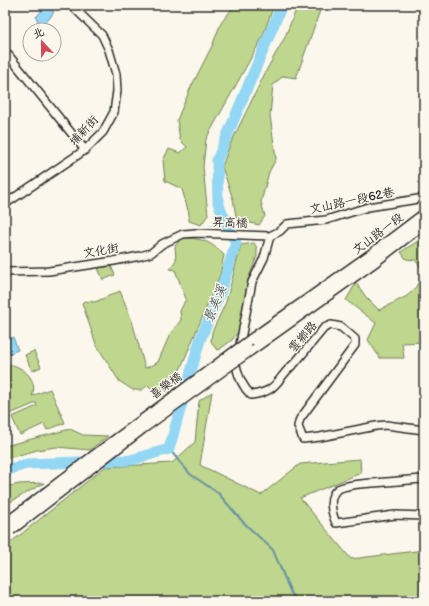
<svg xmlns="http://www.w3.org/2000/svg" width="429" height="606" viewBox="0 0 429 606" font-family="'Balsamiq Sans','LXGW WenKai TC',sans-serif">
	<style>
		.green { fill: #bed68d; stroke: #74805c }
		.water { fill: #93d7f5; stroke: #6992a4 }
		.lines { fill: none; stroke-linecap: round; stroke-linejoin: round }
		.stream { stroke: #6992a4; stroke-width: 2 }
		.river { stroke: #93d7f5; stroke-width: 11 }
		.minor-casing { stroke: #2b2b2b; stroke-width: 10 }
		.major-casing { stroke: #2b2b2b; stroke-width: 12 }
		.minor { stroke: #fbf7ec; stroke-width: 7 }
		.major { stroke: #fbf7ec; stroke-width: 9 }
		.major-bridge-casing { stroke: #2b2b2b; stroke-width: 12; stroke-linecap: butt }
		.major-bridge { stroke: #fbf7ec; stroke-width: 9 }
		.labels { text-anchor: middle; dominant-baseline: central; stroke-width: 3; stroke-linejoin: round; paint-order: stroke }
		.street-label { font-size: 12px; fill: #2b2b2b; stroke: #fbf7ec }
		.water-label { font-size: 13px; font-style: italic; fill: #45565e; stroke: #fbf7ec }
	</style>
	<rect width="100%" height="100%" fill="#fbf7ec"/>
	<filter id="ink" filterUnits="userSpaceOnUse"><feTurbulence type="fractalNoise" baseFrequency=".025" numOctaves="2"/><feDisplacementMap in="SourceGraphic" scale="8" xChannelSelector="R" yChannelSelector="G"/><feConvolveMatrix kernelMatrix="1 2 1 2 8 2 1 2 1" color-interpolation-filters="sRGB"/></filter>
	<g filter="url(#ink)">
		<path class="green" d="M235,5H274L262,38L206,139L203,167L208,215L201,225L189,221V214L182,189L165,181L163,160L169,149L180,153L187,147L180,140L177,120L190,89L212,46L221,23Z
			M298,5H322L296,78L283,76L273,85L270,115L276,159L269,172L261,202L265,216L259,225L242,221L236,216L233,199L222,167L229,147L267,69L284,39Z
			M424,237V272L415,260L406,259L401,252Z
			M182,238C202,238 210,241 224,255L220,275L177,377L160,391L155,393L148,385L142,390H133L119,381L96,344L82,303L84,301L95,302L120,291L132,321L145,368L153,365L158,362L170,334L181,320L180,311L186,299L175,270L170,269L176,260L175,246Z
			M254,243L257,248V256L248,280L239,331L232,340L219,350L216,349L211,341L212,332L226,302L241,245Z
			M111,266L115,275L103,280L98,268Z
			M424,273V342L402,343L404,358H380L368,340L376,323L346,300L356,283L366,297L379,310L407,296L414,290Z
			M34,351L41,367L32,371L25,355Z
			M8,364C23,366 39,380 32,396L50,389L65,423L47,430L44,424L20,435L12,417L37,406L36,403L5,416V365Z
			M212,392L200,465L261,495L300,464L360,459L361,473L300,498L351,559L424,550V601H5V547L105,467L172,463L195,442L199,401Z
			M70,429L83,435L108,436L90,450L56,447L37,450L5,459V446Z
			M44,483L5,505V487L19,484Z"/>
		<path class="water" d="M46,6L54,12L49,19L40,26L36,17Z
			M13,337L18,350L5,355V340Z"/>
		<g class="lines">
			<path class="stream" d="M169,449L190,474L218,493L243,522L273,550L291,593L298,601"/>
			<path class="river" d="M5,472L13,468L27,464L131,460L169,449L200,340L220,293L236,243L218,203L217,160L282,5"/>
			<g class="minor-casing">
				<path id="minor" d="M5,51L85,150
					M5,204L85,150L103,132L114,112L117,91L116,74L109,50L102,35L71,5
					M270,236L264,258L252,282L236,365C238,376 243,387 251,395C279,392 276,378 295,363L324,328L331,325L341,327L355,339V345L300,419L298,426L303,439L320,437L376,426L386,425L424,430
					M5,272L49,271L114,261L140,256L151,253L162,244L183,234L196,233L270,236L280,231L287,224L326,220L368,207L424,198
					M424,479C407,480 389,482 372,483C361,484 348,484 338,489C327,496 332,514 336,523L395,515L424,516"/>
			</g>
			<g class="major-casing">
				<path id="major" d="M250,340L370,255L424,214
					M251,350L376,261L424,224"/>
			</g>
			<use href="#minor" class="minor"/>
			<use href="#major" class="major"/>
			<g class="major-bridge-casing">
				<path id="major-bridge" d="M5,524L92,457L250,340
					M11,530L142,429L251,350"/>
			</g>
			<use href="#major-bridge" class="major-bridge"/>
		</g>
	</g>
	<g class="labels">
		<g class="street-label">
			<text transform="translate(84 131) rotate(-47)">埔新街</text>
			<text transform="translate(352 201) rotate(-12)">文山路一段62巷</text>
			<text transform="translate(230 223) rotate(2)">昇高橋</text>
			<text transform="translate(378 234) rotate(-37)">文山路一段</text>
			<text transform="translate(101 251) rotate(-9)">文化街</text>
			<text transform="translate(303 337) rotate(-49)">雲鄉路</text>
			<text transform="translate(166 386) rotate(-36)">喜樂橋</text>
		</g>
		<g class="water-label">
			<text transform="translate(215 304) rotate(-68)">景美溪</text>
		</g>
	</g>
	<rect width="429" height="606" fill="none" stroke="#fbf7ec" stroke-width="20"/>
	<rect x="10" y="10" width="409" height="586" fill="none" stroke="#2b2b2b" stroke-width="1.5" filter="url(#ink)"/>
	<g transform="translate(42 42) rotate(338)"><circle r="19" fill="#fbf7ec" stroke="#a8a59f"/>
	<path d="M0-3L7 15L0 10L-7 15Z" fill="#d1495b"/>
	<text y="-6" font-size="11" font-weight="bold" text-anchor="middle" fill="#2b2b2b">北</text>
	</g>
</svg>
